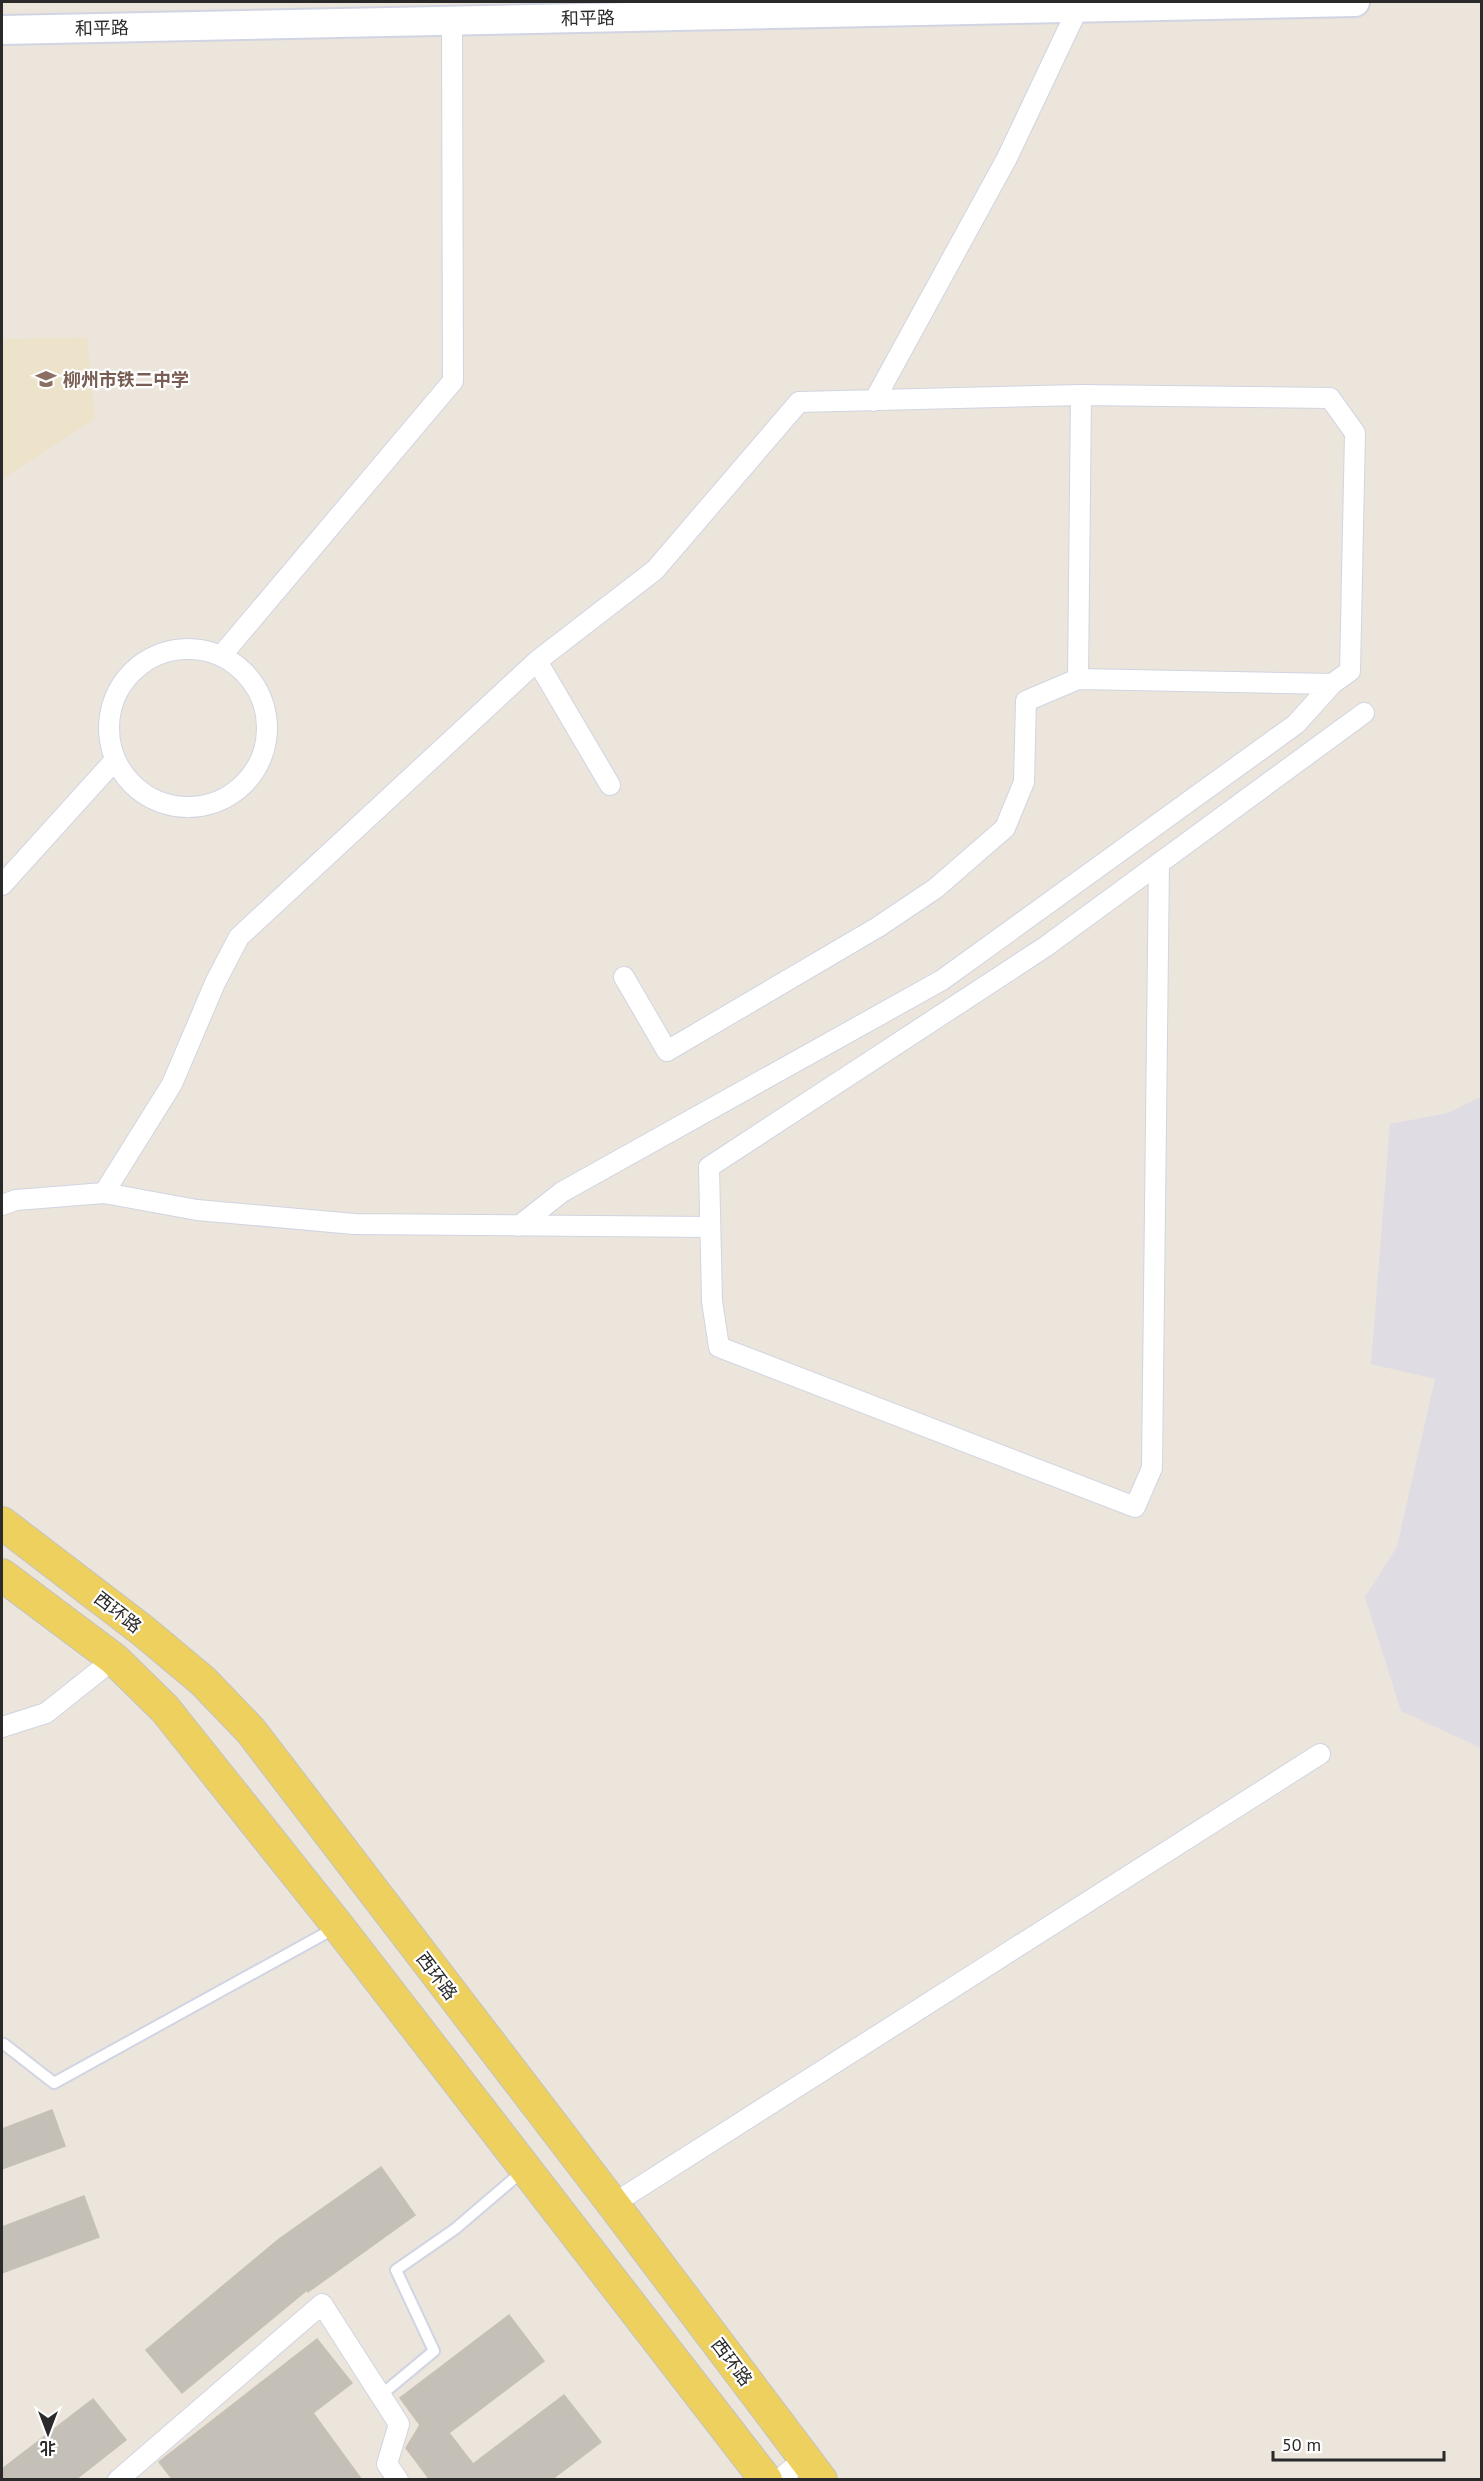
<svg xmlns="http://www.w3.org/2000/svg" width="1483" height="2481" viewBox="0 0 1483 2481" font-family="'PT Sans','Noto Sans SC',sans-serif">
	<style>
		.industrial { fill: #dfdce4 }
		.education { fill: #ede3cb }
		.building { fill: #c4bfb7; stroke: #c7c1b5; stroke-width: 1.5 }
		.lines { fill: none; stroke-linecap: round; stroke-linejoin: round }
		.service-casing { stroke: #d1d4e2; stroke-width: 14 }
		.minor-casing { stroke: #d1d4e2; stroke-width: 22 }
		.secondary-casing { stroke: #d1d4e2; stroke-width: 32 }
		.primary-casing { stroke: #c3c3c3; stroke-width: 34 }
		.service { stroke: #fff; stroke-width: 10 }
		.minor { stroke: #fff; stroke-width: 20 }
		.secondary { stroke: #fff; stroke-width: 28 }
		.primary { stroke: #eed05e; stroke-width: 32 }
		.labels { text-anchor: middle; dominant-baseline: central; stroke-width: 4.5; stroke-linejoin: round; paint-order: stroke }
		.street-label { font-size: 18px; fill: #2a2a2a; stroke: #fff }
		.education-label { font-size: 18px; font-weight: bold; fill: #785e54; stroke: #fff; text-anchor: start }
	</style>
	<rect width="100%" height="100%" fill="#ebe5dc"/>
	<path class="industrial" d="M1481,1097V1748L1401,1711L1365,1597L1397,1547L1435,1379L1371,1364L1390,1124L1448,1113Z"/>
	<path class="education" d="M87,337L95,419L2,479V339Z"/>
	<path class="building" d="M52,2110L65,2146L2,2169V2129Z
		M381,2167L415,2215L308,2292L307,2290L182,2393L146,2350L279,2239Z
		M84,2196L99,2237L2,2273V2227Z
		M509,2315L544,2361L449,2433L473,2464L564,2395L601,2442L551,2480H430L406,2448L420,2425L400,2398Z
		M317,2339L352,2383L313,2413L362,2480H173L159,2462Z
		M93,2399L126,2440L75,2480H2V2469Z"/>
	<g class="lines">
		<g class="service-casing">
			<path id="service" d="M2,2045L4,2044L54,2083L335,1928
				M381,2395L434,2351L396,2270L455,2229L524,2170"/>
		</g>
		<g class="minor-casing">
			<path id="minor" d="M874,401L1007,158L1079,6
				M109 728a79 79 0 1 1 158 0a79 79 0 1 1-158 0Z
				M221,656L453,381L452,22
				M537,661L610,785
				M1078,679L1081,395
				M1159,863L1152,1468L1135,1507L719,1347L712,1301L709,1167L1045,947L1364,713
				M2,885L115,760
				M624,977L667,1051L878,927L936,888L1005,828L1024,782L1026,701L1078,679L1332,684
				M104,1193L172,1084L215,983L239,937L537,661L655,570L799,402L1081,395L1330,398L1355,433L1350,671L1332,684L1296,724L942,980L562,1192L519,1226
				M2,1205L16,1200L104,1193L197,1210L354,1224L710,1227
				M2,1727L46,1713L114,1659
				M613,2204L1320,1754
				M118,2480L322,2304L399,2424L387,2464L398,2480
				M779,2480L805,2458"/>
		</g>
		<g class="secondary-casing">
			<path id="secondary" d="M2,30L1355,2"/>
		</g>
		<g class="primary-casing">
			<path id="primary" d="M2,1523L142,1630L203,1681L251,1731L613,2204L821,2480
				M2,1575L114,1659L165,1709L338,1926L766,2480"/>
		</g>
		<use href="#service" class="service"/>
		<use href="#minor" class="minor"/>
		<use href="#secondary" class="secondary"/>
		<use href="#primary" class="primary"/>
	</g>
	<defs>
		<g id="school-bare" transform="scale(1.62)"><path d="M0-5L7-2L0 1L-7-2ZM-4 1L0 2.5L4 1V4Q0 6-4 4Z" fill="#8d6e63" stroke="#fff" stroke-width="2.5" paint-order="stroke"/></g>
	</defs>
	<g fill-rule="evenodd">
		<use href="#school-bare" x="46" y="379"/>
	</g>
	<g class="labels">
		<g class="street-label">
			<text transform="translate(588 18) rotate(-1)">和平路</text>
			<text transform="translate(102 28) rotate(-1)">和平路</text>
			<text transform="translate(118 1612) rotate(38)">西环路</text>
			<text transform="translate(437 1976) rotate(53)">西环路</text>
			<text transform="translate(732 2362) rotate(53)">西环路</text>
		</g>
		<g class="education-label">
			<text x="63" y="379">柳州市铁二中学</text>
		</g>
	</g>
	<rect width="1483" height="2481" fill="none" stroke="#2a2a2a" stroke-width="6"/>
	<g transform="translate(48 2433) rotate(180)" stroke="#ffffff" stroke-width="4.5" paint-order="stroke">
	<path d="M0-4.5L10 22L0 15L-10 22Z" fill="#2a2a2a"/>
	<text y="-9" font-size="16" font-weight="bold" text-anchor="middle" fill="#2a2a2a">北</text>
	</g>
	<path d="M1273 2451v9h171v-9" fill="none" stroke="#2a2a2a" stroke-width="3"/>
	<text x="1282" y="2451" font-size="18" fill="#2a2a2a" stroke="#ffffff" stroke-width="4.5" paint-order="stroke">50 m</text>
</svg>
